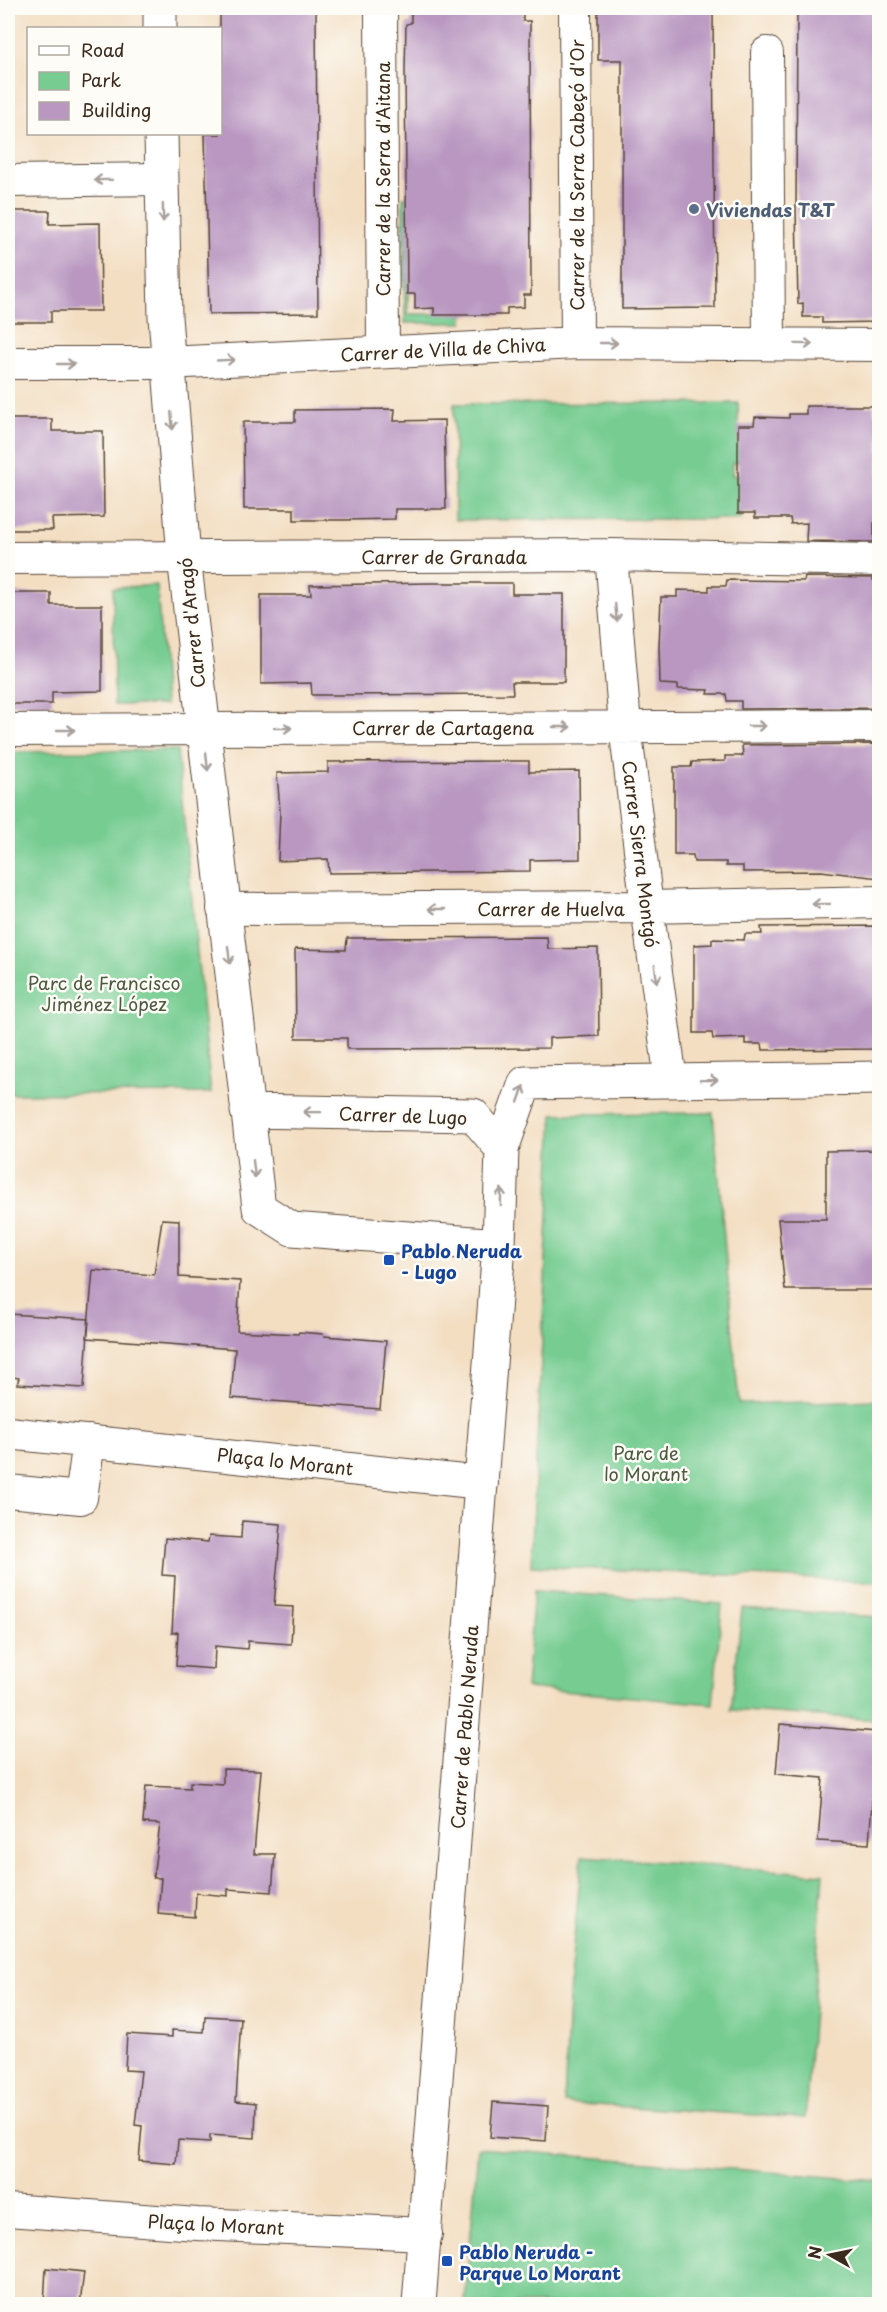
<svg xmlns="http://www.w3.org/2000/svg" width="887" height="2312" viewBox="0 0 887 2312" font-family="'Playpen Sans',sans-serif">
	<style>
		.green { fill: #76cc91; stroke: #587b58; stroke-width: 1.5 }
		.building { fill: #b997c1 }
		.lines { fill: none; stroke-linecap: round; stroke-linejoin: round }
		.street-casing { stroke: #574537; stroke-width: 34 }
		.secondary-casing { stroke: #574537; stroke-width: 35 }
		.street { stroke: #fff; stroke-width: 32 }
		.secondary { stroke: #fff; stroke-width: 33 }
		.oneway { stroke: #a79f9a }
		.service-dot { fill: #5c6f8a; stroke: #fdfcf7; stroke-width: 2 }
		.transit-dot { fill: #1a4fb4; stroke: #fdfcf7; stroke-width: 2 }
		.labels { text-anchor: middle; dominant-baseline: central; stroke-width: 5; stroke-linejoin: round; paint-order: stroke }
		.street-label { font-size: 18px; fill: #3b2a1e; stroke: #fdfcf7 }
		.service-label { font-size: 18px; font-weight: bold; fill: #4e5e75; stroke: #fdfcf7; text-anchor: start }
		.park-label { font-size: 18px; fill: #4d5b40; stroke: #fdfcf7 }
		.transit-label { font-size: 18px; font-weight: bold; fill: #164399; stroke: #fdfcf7; text-anchor: start }
	</style>
	<rect width="100%" height="100%" fill="#fdfcf7"/>
	<filter id="ink" filterUnits="userSpaceOnUse"><feTurbulence type="fractalNoise" baseFrequency=".0167" numOctaves="2"/><feDisplacementMap in="SourceGraphic" scale="12" xChannelSelector="R" yChannelSelector="G"/><feConvolveMatrix kernelMatrix="1 2 1 2 8 2 1 2 1" color-interpolation-filters="sRGB"/></filter>
	<filter id="wash" filterUnits="userSpaceOnUse"><feTurbulence type="fractalNoise" baseFrequency=".008" numOctaves="4" result="noise"/><feDisplacementMap in="SourceGraphic" scale="24" xChannelSelector="R" yChannelSelector="G"/><feGaussianBlur stdDeviation="1.35" result="paint"/><feColorMatrix in="noise" values="0 0 0 0 0 0 0 0 0 0 0 0 0 0 0 0 0 1.4 0 .05"/><feComposite in="paint" operator="in"/></filter>
	<g filter="url(#wash)">
		<rect width="100%" height="100%" fill="#f3dec2"/>
		<path class="green" d="M403,197H408V314H463V323H405Z
			M738,403L739,462L732,463V475H739L740,519L455,520L454,404Z
			M157,585L165,705H114L113,588Z
			M177,750L211,1093L8,1094V752Z
			M713,1113L739,1404L879,1400V1582L531,1566L553,1114Z
			M534,1591L722,1604L713,1704L526,1688Z
			M742,1608L879,1617V1720L731,1710Z
			M582,1856L823,1874L805,2118L564,2103L570,1980Z
			M478,2148L879,2181V2304H465Z"/>
		<g id="blocks">
			<path class="building" d="M220,8H316L318,313L209,314L205,134H220Z
				M411,8H523V21H530L531,295H524V307L507,308V315H434V308L415,309V294H407L405,71L406,24L411,23Z
				M598,8H713L715,308L622,309V60H598Z
				M797,8H879V322L822,323V317H803V303L798,304L796,208Z
				M8,211H50L49,224L100,223L101,311H51V322H8Z
				M806,406H874V414L879,413V523H874V542L806,541L807,523L791,524L790,518H755V513H738V425H754L755,417L789,418V414H806Z
				M395,409L394,421L444,420L446,509H395V519L344,520H294V509H244L243,422H295V410Z
				M8,419H52V431H103L104,517L52,518L53,530H8Z
				M805,577L873,578V580H879V708L741,709V701H727L726,694H708L709,690L678,689V685L660,684L659,647L661,597H677V590L709,591V586H726L727,580L804,581Z
				M430,583H512V594H564V682H512L513,694L330,695H312L311,683L261,684V595H311L310,585Z
				M8,593H51V605H102V691L52,692V704H8Z
				M879,744V878L821,871L743,872V866H726V862H694L693,855H674V767H691L692,762L725,761V756H743L742,745Z
				M515,761H529V772L579,771L580,859L530,860V871L329,873L328,859L278,861L280,811L277,773L328,772V762Z
				M879,926V1049L763,1050L762,1044H745V1038L713,1039L712,1033H694V945L712,944V939L744,940L745,934H762L761,927Z
				M547,937L548,949L598,948L599,1036L549,1038V1048L347,1049V1038H296L295,949L346,950L347,938Z
				M879,1150V1290H785L778,1219H826V1151Z
				M162,1219L179,1220V1277L240,1281L237,1331L298,1334L299,1332L323,1334L324,1336L386,1341L380,1409L231,1398L235,1349L87,1338L93,1270L154,1275Z
				M8,1314L89,1319L84,1388L17,1384L19,1378L8,1376Z
				M242,1521L281,1524L274,1606L293,1607L291,1644L248,1641L247,1649L215,1646L214,1669L176,1666L178,1632L172,1633L175,1576L162,1575L165,1538L208,1542L209,1536L241,1538Z
				M780,1724L877,1732L869,1844L818,1841L823,1778L776,1774Z
				M223,1769L261,1770L254,1854H275L272,1892L228,1889V1896L196,1893L195,1917L158,1914L161,1878H153L160,1824L143,1823L146,1786L190,1788V1782L223,1784Z
				M205,2016L241,2018L236,2101L256,2103L255,2138L210,2135V2142L178,2140L176,2164L139,2161L142,2126L135,2125L141,2071L125,2070L127,2034L172,2037V2030L204,2032Z
				M493,2102L548,2106L546,2141L490,2137Z
				M46,2268L84,2272L80,2304H44Z"/>
		</g>
	</g>
	<g filter="url(#ink)">
		<use href="#blocks" fill-opacity="0" stroke="#574537" stroke-width="1.5"/>
		<g class="lines">
			<g class="street-casing">
				<path id="street" d="M381,8L383,351
					M575,8L577,343
					M767,53L769,344
					M8,181L162,179
					M8,363H167L577,343L880,345
					M611,555L625,726L647,907L671,1081
					M8,558L611,555L880,560
					M8,730L880,726
					M223,909L647,907L880,902
					M8,1433L482,1483
					M8,1491L81,1498L89,1441
					M8,2210L197,2224L426,2234"/>
			</g>
			<g class="secondary-casing">
				<path id="secondary" d="M160,8V28
					M161,134L165,317L184,557L259,1208L292,1229L499,1245
					M247,1111L473,1115L502,1149
					M419,2304L499,1245L502,1149L525,1083L880,1078"/>
			</g>
			<use href="#street" class="street"/>
			<use href="#secondary" class="secondary"/>
		</g>
		<defs><path id="oneway-shaft" d="M-6 0H5M1.5-3L5.5 0L1.5 3" fill="none" stroke-width="1.6" stroke-linecap="round" stroke-linejoin="round" transform="scale(1.5)"/></defs>
		<g class="oneway">
			<use href="#oneway-shaft" transform="translate(103 180) rotate(179)"/>
			<use href="#oneway-shaft" transform="translate(163 213) rotate(89)"/>
			<use href="#oneway-shaft" transform="translate(609 343)"/>
			<use href="#oneway-shaft" transform="translate(804 344) rotate(1)"/>
			<use href="#oneway-shaft" transform="translate(226 360) rotate(-3)"/>
			<use href="#oneway-shaft" transform="translate(66 364)"/>
			<use href="#oneway-shaft" transform="translate(172 421) rotate(85)"/>
			<use href="#oneway-shaft" transform="translate(616 613) rotate(85)"/>
			<use href="#oneway-shaft" transform="translate(757 726)"/>
			<use href="#oneway-shaft" transform="translate(562 727)"/>
			<use href="#oneway-shaft" transform="translate(283 728)"/>
			<use href="#oneway-shaft" transform="translate(66 730)"/>
			<use href="#oneway-shaft" transform="translate(207 762) rotate(84)"/>
			<use href="#oneway-shaft" transform="translate(821 904) rotate(179)"/>
			<use href="#oneway-shaft" transform="translate(437 909) rotate(180)"/>
			<use href="#oneway-shaft" transform="translate(229 955) rotate(83)"/>
			<use href="#oneway-shaft" transform="translate(656 974) rotate(82)"/>
			<use href="#oneway-shaft" transform="translate(709 1080) rotate(-1)"/>
			<use href="#oneway-shaft" transform="translate(521 1094) rotate(-71)"/>
			<use href="#oneway-shaft" transform="translate(312 1112) rotate(-179)"/>
			<use href="#oneway-shaft" transform="translate(254 1169) rotate(83)"/>
			<use href="#oneway-shaft" transform="translate(501 1197) rotate(-89)"/>
		</g>
	</g>
	<circle class="service-dot" cx="694" cy="209" r="6"/>
	<g class="transit-dot">
		<rect x="383" y="1254" width="12" height="12" rx="3"/>
		<rect x="441" y="2255" width="12" height="12" rx="3"/>
	</g>
	<g class="labels">
		<g class="street-label">
			<text transform="translate(576 175) rotate(-90)">Carrer de la Serra Cabeçó d'Or</text>
			<text transform="translate(382 179) rotate(-90)">Carrer de la Serra d'Aitana</text>
			<text transform="translate(443 349) rotate(-3)">Carrer de Villa de Chiva</text>
			<text x="444" y="556">Carrer de Granada</text>
			<text transform="translate(191 623) rotate(-96)">Carrer d'Aragó</text>
			<text x="443" y="727">Carrer de Cartagena</text>
			<text transform="translate(641 854) rotate(83)">Carrer Sierra Montgó</text>
			<text x="551" y="908">Carrer de Huelva</text>
			<text transform="translate(403 1115) rotate(2)">Carrer de Lugo</text>
			<text transform="translate(285 1461) rotate(6)">Plaça lo Morant</text>
			<text transform="translate(464 1727) rotate(-86)">Carrer de Pablo Neruda</text>
			<text transform="translate(216 2224) rotate(3)">Plaça lo Morant</text>
		</g>
		<g class="service-label">
			<text x="706" y="209">Viviendas T&amp;T</text>
		</g>
		<g class="park-label">
			<text x="104" y="982">Parc de Francisco<tspan x="104" dy="21">Jiménez López</tspan></text>
			<text x="646" y="1452">Parc de<tspan x="646" dy="21">lo Morant</tspan></text>
		</g>
		<g class="transit-label">
			<text x="401" y="1250">Pablo Neruda<tspan x="401" dy="21">- Lugo</tspan></text>
			<text x="459" y="2251">Pablo Neruda -<tspan x="459" dy="21">Parque Lo Morant</tspan></text>
		</g>
	</g>
	<rect width="887" height="2312" fill="none" stroke="#fdfcf7" stroke-width="30"/>
	<rect x="27" y="27" width="195" height="108" fill="#fdfcf7" stroke="#afa8a0" stroke-width="1.5"/>
	<rect x="39" y="46" width="30" height="9" fill="#ffffff" stroke="#afa8a0" stroke-width="1.5"/>
	<text x="81" y="57" font-size="18" fill="#3b2a1e">Road</text>
	<rect x="39" y="72" width="30" height="18" fill="#76cc91" stroke="#afa8a0" stroke-width="1.5"/>
	<text x="81" y="87" font-size="18" fill="#3b2a1e">Park</text>
	<rect x="39" y="102" width="30" height="18" fill="#b997c1" stroke="#afa8a0" stroke-width="1.5"/>
	<text x="81" y="117" font-size="18" fill="#3b2a1e">Building</text>
	<g transform="translate(830 2255) rotate(279)" stroke="#fdfcf7" stroke-width="4.5" paint-order="stroke">
	<path d="M0-4.5L10 22L0 15L-10 22Z" fill="#3b2a1e"/>
	<text y="-9" font-size="16" font-weight="bold" text-anchor="middle" fill="#3b2a1e">N</text>
	</g>
</svg>
